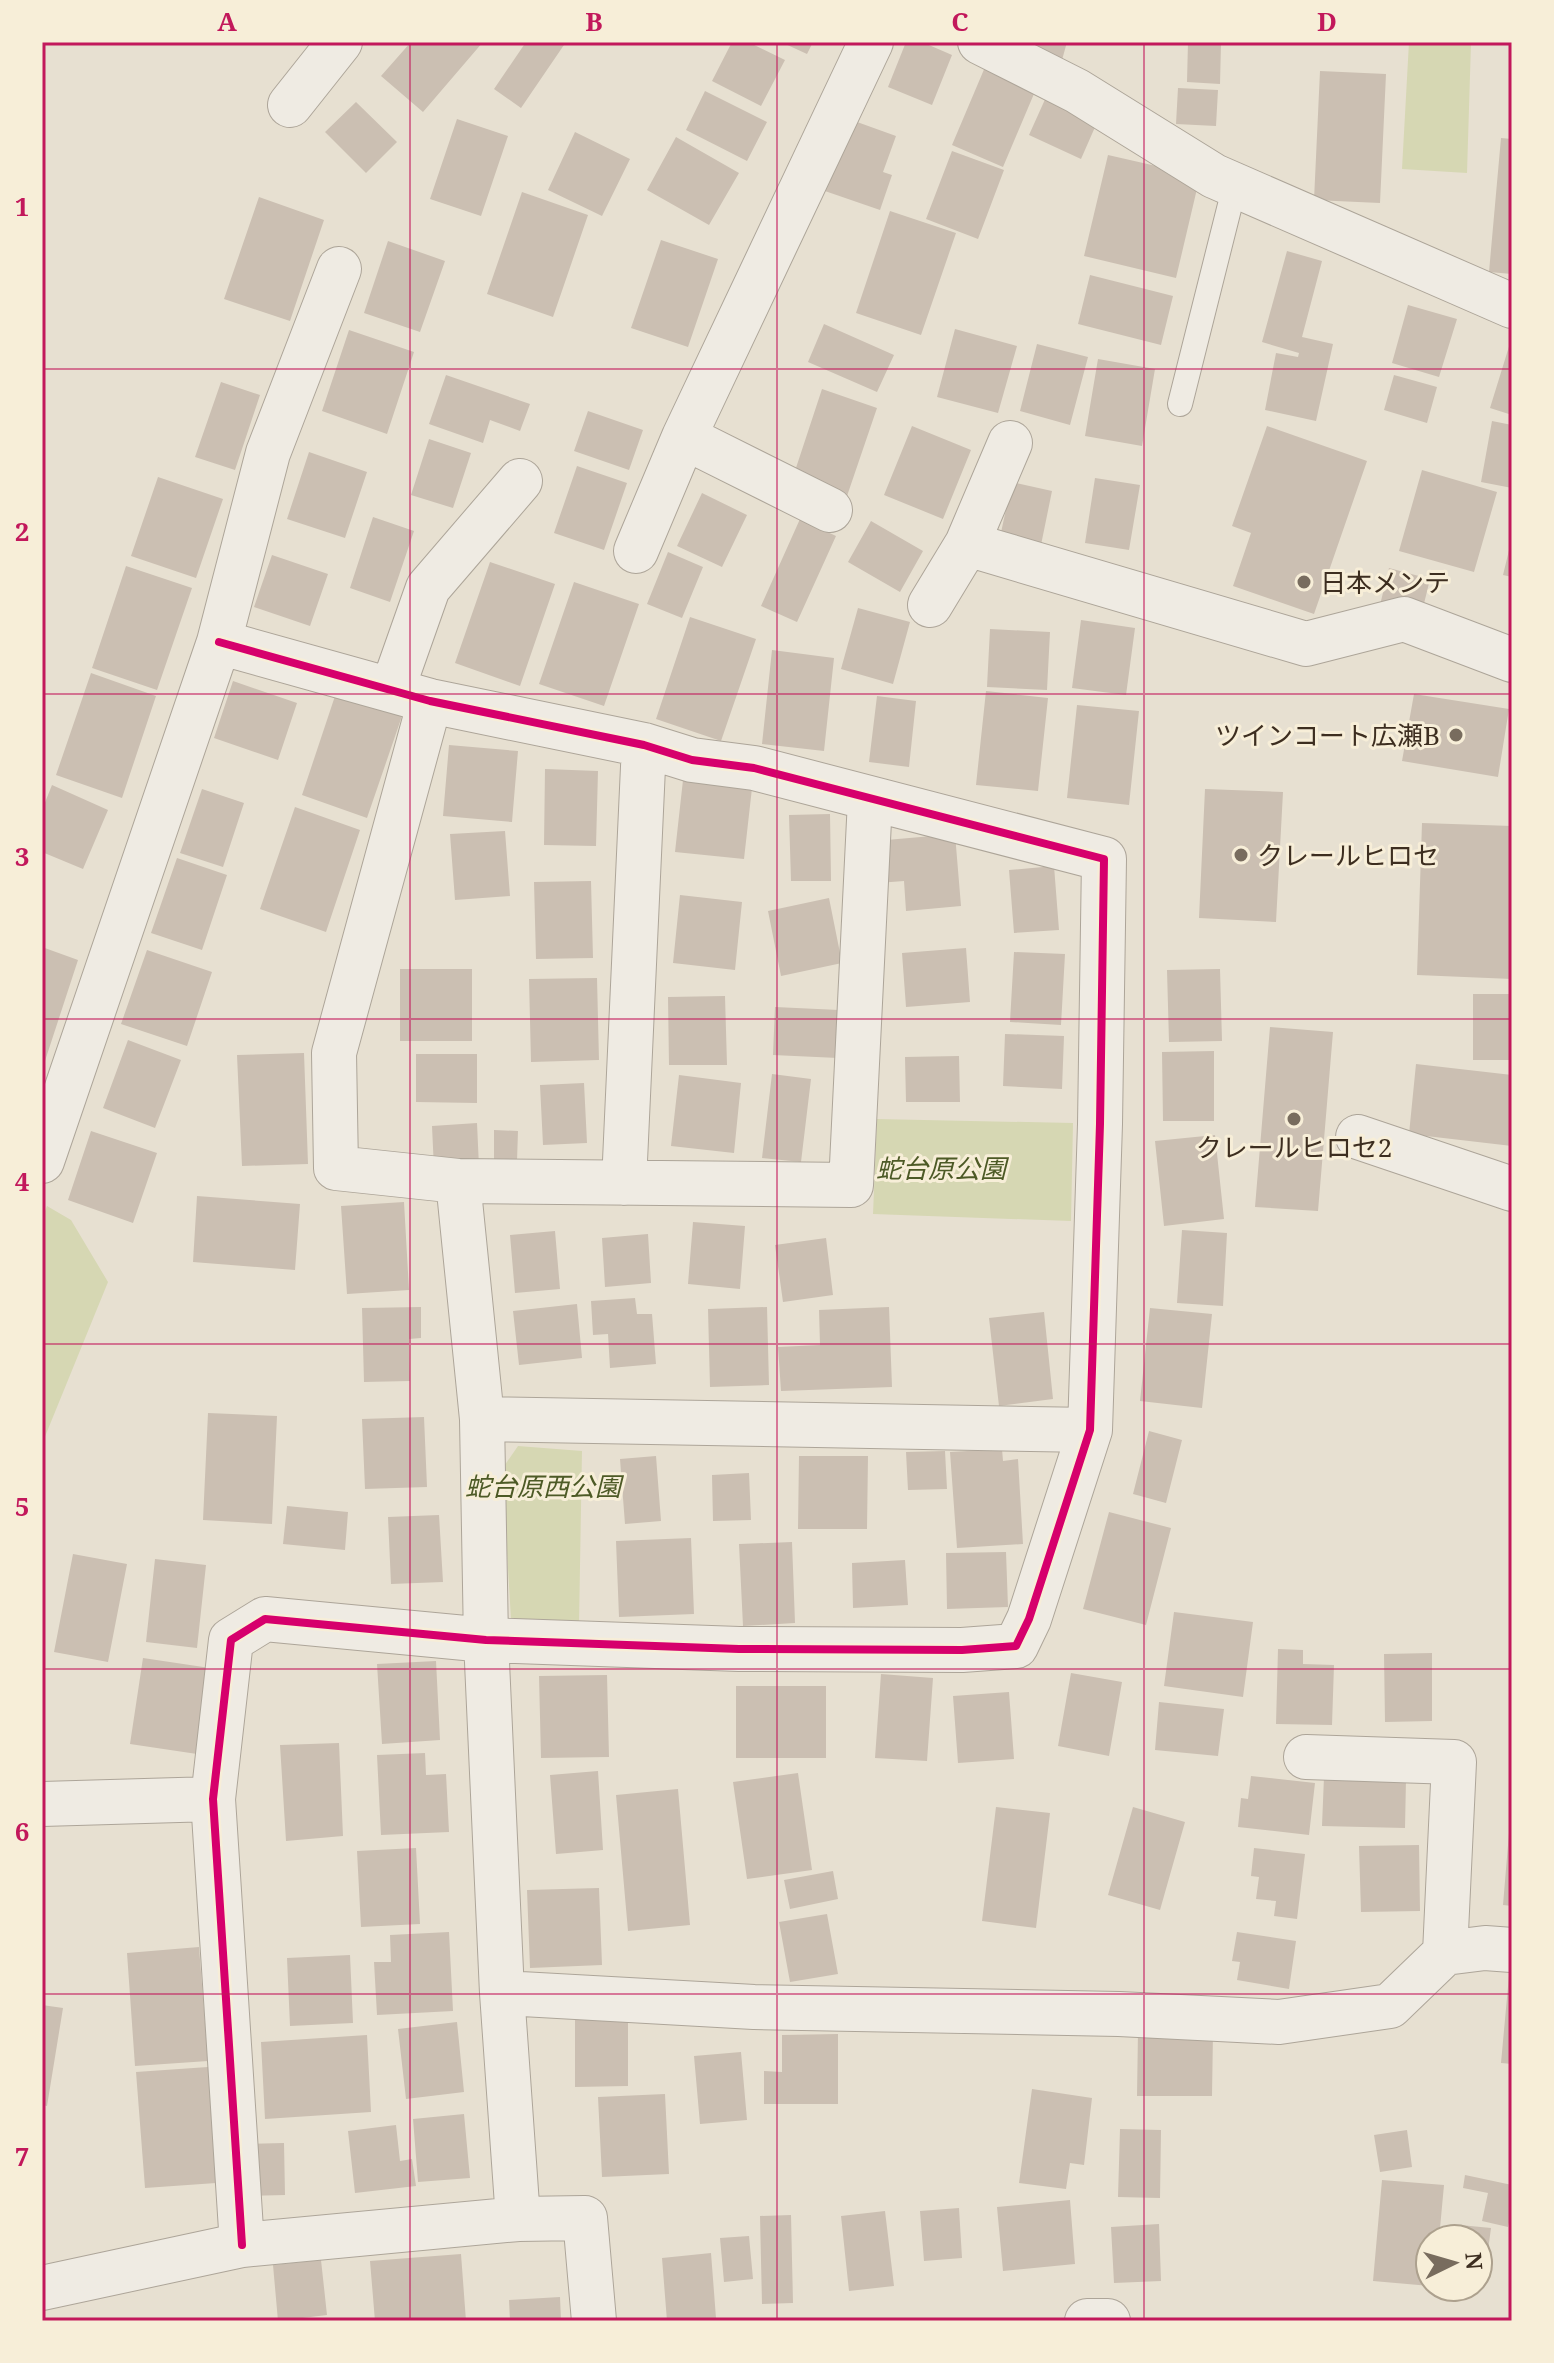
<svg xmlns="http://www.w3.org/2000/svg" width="1554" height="2363" viewBox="0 0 1554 2363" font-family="'Noto Serif','Noto Sans JP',serif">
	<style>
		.green { fill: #d6d7b3 }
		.building { fill: #cbbfb2 }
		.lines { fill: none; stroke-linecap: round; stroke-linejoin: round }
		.lane-casing { stroke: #ada599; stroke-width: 26 }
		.street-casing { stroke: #ada599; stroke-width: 46 }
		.lane { stroke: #efebe3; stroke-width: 24 }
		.street { stroke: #efebe3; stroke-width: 44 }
		.cycleway-casing { stroke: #f7eed8; stroke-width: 13 }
		.cycleway { stroke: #d6006c; stroke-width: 8 }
		.grid { fill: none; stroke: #c2185b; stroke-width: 2; stroke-opacity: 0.55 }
		.poi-dot { fill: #786c5e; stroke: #f7eed8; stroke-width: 3 }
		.labels { text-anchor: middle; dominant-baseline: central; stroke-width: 6; stroke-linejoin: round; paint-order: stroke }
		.poi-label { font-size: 26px; fill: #3d2e20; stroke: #f7eed8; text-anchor: start }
		.park-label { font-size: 26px; font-style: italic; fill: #4d5a26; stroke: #f7eed8 }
		.neatline { fill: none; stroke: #c2185b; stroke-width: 3 }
		.grid-label { font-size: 26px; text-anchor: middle; font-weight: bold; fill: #c2185b }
	</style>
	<rect width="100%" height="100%" fill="#e7e0d1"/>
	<path class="green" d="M1409,42L1471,43L1467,173L1402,169Z
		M877,1119L1073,1123L1071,1221L873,1214Z
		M47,1206L71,1220L108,1282L44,1439L42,1438V1219Z
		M518,1446L582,1451L579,1624L511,1619L502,1469Z"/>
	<path class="building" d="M411,42H483L423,112L381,76Z
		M526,42H566L521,108L494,89Z
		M732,42H748L785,60L761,106L712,81Z
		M781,42H813L807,54Z
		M906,42H922L952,55L932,105L888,87Z
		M1019,42H1067L1062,60Z
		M1188,42L1221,43L1220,84L1187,82Z
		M988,60L1039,82L1003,167L952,145Z
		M1320,71L1386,74L1380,203L1314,200Z
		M1178,88L1218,90L1216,126L1176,124Z
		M705,91L767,122L747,161L686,130Z
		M1047,95L1099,118L1081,159L1029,135Z
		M356,102L397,142L366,173L325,132Z
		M846,118L896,136L883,172L892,175L880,210L822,190Z
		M457,119L508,136L481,216L430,199Z
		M575,132L630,159L602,216L548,190Z
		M676,137L739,173L709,225L647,190Z
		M1501,138L1512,139V274L1489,272Z
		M952,151L1004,170L978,239L926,219Z
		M1108,155L1200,176L1176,278L1084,256Z
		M522,192L588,215L553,317L487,294Z
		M259,197L324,220L290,321L224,299Z
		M890,211L956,233L921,335L856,313Z
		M661,240L718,259L688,347L631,328Z
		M388,241L445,261L420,332L364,313Z
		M1287,251L1322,261L1302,337L1333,344L1316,421L1265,410L1276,353L1298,357L1299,353L1262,342Z
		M1090,275L1173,296L1161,345L1078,324Z
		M1408,305L1457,319L1439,377L1392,363Z
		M824,324L894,355L877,392L808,362Z
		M955,329L1017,346L998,413L937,397Z
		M349,330L414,352L387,434L322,411Z
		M1511,340H1512V415L1490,408Z
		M1037,344L1088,357L1070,425L1020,411Z
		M1098,359L1155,369L1142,446L1085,436Z
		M446,375L530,404L520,431L490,420L483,443L429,424Z
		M1394,375L1437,387L1427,423L1384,410Z
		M221,382L260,395L235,470L195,457Z
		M822,389L877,408L847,496L793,477Z
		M588,411L643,430L629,470L574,451Z
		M1492,421L1512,425V488L1481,482Z
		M912,426L971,450L943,519L884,495Z
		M1267,426L1367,461L1314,614L1233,586L1251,533L1232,526Z
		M429,439L471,453L453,508L411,495Z
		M309,452L367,472L345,538L287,519Z
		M577,466L627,483L604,550L554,533Z
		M1422,470L1497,492L1474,572L1399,551Z
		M158,477L223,499L196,578L131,556Z
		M1095,478L1140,485L1129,550L1085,543Z
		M1012,482L1052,491L1041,545L1000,537Z
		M702,493L747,515L722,567L677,546Z
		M373,517L414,531L390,602L350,588Z
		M800,519L836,536L797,622L761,606Z
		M871,521L923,551L900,592L848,562Z
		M1511,542H1512V577L1503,575Z
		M668,552L703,567L682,618L647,604Z
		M272,555L328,574L310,626L254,607Z
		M490,562L555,584L520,686L455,663Z
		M126,566L192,588L157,690L92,668Z
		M1389,568L1430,579L1421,616L1380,605Z
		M574,582L639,604L604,706L539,684Z
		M858,608L910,622L893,684L841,669Z
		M690,617L756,639L721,741L656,719Z
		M1081,620L1135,628L1126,695L1072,688Z
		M990,629L1050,632L1047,690L987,687Z
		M772,650L834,658L824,751L762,744Z
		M91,673L156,696L122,798L56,775Z
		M233,681L297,703L278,760L214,738Z
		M986,691L1048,698L1038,791L976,785Z
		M336,693L402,716L367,818L302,795Z
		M1414,694L1509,709L1498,777L1402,761Z
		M877,696L916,701L909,767L869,762Z
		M1077,705L1139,711L1129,805L1067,798Z
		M449,745L518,751L512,822L443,816Z
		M545,769L598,771L596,846L544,845Z
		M683,780L752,788L744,859L675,852Z
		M52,785L108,810L83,869L42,852V810Z
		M202,789L244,803L223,867L180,853Z
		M1205,789L1283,792L1276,922L1199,918Z
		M295,807L360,830L326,932L260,909Z
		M830,814L831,881H791L789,815Z
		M1422,823L1512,826V979L1417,975Z
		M505,831L510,896L455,900L450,834Z
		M955,834L961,906L906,911L904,881L878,883L875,841Z
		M177,858L227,875L202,950L151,933Z
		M1054,866L1059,930L1014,933L1009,870Z
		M591,881L593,958L536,959L534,882Z
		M680,895L742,902L735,970L673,963Z
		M829,898L842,963L781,976L768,911Z
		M42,947L78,960L43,1067H42Z
		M966,948L970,1002L906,1007L902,953Z
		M147,950L212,972L187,1046L121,1024Z
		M1014,952L1065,954L1061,1025L1010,1022Z
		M400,969H472V1041H400Z
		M1220,969L1222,1041L1169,1042L1167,970Z
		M597,978L599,1060L531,1062L529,979Z
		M1473,994H1512V1060H1473Z
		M725,996L727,1065H669L668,997Z
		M775,1007L839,1010L838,1058L773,1055Z
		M1270,1027L1333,1032L1318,1211L1255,1207Z
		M1005,1034L1064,1036L1062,1089L1003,1086Z
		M128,1040L181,1060L155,1128L103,1108Z
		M1214,1051V1121H1163L1162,1052Z
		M304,1053L308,1164L242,1166L237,1055Z
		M416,1054H477V1103L416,1102Z
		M959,1056L960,1102H906L905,1057Z
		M1416,1064L1512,1075V1146L1409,1134Z
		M772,1074L811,1079L801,1162L762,1158Z
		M679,1075L741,1083L734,1153L671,1146Z
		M584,1083L587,1143L543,1145L540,1085Z
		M477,1123L479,1167L434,1169L432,1126Z
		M494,1130L518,1131L517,1161H494Z
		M91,1131L157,1153L133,1223L68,1200Z
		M1215,1135L1224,1219L1164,1226L1155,1141Z
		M197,1196L300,1204L295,1270L193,1262Z
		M404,1202L409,1290L347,1294L341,1206Z
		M693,1222L745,1226L740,1289L688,1284Z
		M1182,1230L1227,1233L1223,1306L1177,1303Z
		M555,1231L560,1289L515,1293L510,1235Z
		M648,1234L651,1283L605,1287L602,1238Z
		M826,1238L833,1295L783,1302L775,1245Z
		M635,1298L637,1314H652L656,1364L610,1368L608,1334L593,1335L591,1301Z
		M577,1304L582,1358L519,1365L513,1311Z
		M421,1307V1338L409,1339L410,1381L364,1382L362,1308Z
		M767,1307L769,1385L710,1387L708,1309Z
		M889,1307L892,1387L781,1391L778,1347L820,1345L819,1310Z
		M1150,1308L1212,1314L1202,1408L1140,1401Z
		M1044,1312L1053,1399L999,1406L989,1318Z
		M208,1413L277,1416L272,1524L203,1520Z
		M424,1417L427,1487L365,1489L362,1419Z
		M1149,1431L1182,1440L1166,1503L1133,1494Z
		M1002,1449L1003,1461L1018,1459L1023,1544L957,1548L950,1452Z
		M945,1451L947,1489L908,1490L906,1452Z
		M656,1456L661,1521L625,1524L620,1459Z
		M799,1456H868L867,1529H798Z
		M749,1473L751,1520L713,1521L712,1475Z
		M287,1506L348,1512L345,1550L283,1544Z
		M1109,1512L1171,1528L1146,1625L1083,1609Z
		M439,1515L443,1582L391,1584L388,1517Z
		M691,1538L694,1614L619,1617L616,1541Z
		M792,1542L795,1623L743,1626L739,1544Z
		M1006,1552L1008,1607L947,1609L946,1553Z
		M73,1554L127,1564L108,1662L54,1652Z
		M155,1559L206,1565L197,1648L146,1642Z
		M905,1560L908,1605L853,1608L852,1563Z
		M1174,1612L1253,1622L1243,1697L1164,1686Z
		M1278,1649L1303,1650V1664L1334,1665L1332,1725L1276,1724Z
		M1432,1653V1721L1385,1722L1384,1654Z
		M143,1658L210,1668L197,1754L130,1744Z
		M436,1661L440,1740L382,1744L377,1664Z
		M1071,1673L1122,1682L1109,1756L1058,1746Z
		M881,1674L933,1678L927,1761L875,1758Z
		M607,1675L609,1757L541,1758L539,1676Z
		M736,1686H826V1758H736Z
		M1009,1692L1014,1759L958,1763L953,1696Z
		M1159,1702L1224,1709L1218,1756L1155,1750Z
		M339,1743L343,1836L286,1841L280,1745Z
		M425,1753L426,1775L446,1774L449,1832L381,1835L377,1755Z
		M598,1771L603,1850L556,1854L550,1775Z
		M798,1773L812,1870L747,1879L733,1782Z
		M1251,1776L1315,1783L1309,1835L1238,1827L1241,1798L1248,1799Z
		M1324,1777L1406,1779L1405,1828L1322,1826Z
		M678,1789L690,1925L628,1931L616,1795Z
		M996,1807L1050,1813L1036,1928L982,1921Z
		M1133,1807L1185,1822L1160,1910L1108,1895Z
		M1510,1821H1512V1906L1503,1905Z
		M1419,1845L1420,1911L1361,1912L1359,1846Z
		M416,1848L420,1924L361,1927L357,1851Z
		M1254,1848L1305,1854L1297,1919L1274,1916L1276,1901L1256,1899L1259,1877L1251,1876Z
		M833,1871L838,1899L790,1909L784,1880Z
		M599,1888L602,1965L530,1968L527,1890Z
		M827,1914L838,1974L790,1982L779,1922Z
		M449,1932L453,2011L377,2015L374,1962H391L390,1935Z
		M1237,1932L1296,1941L1289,1989L1237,1980L1240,1962L1232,1961Z
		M199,1947L208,2061L135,2066L127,1953Z
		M350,1955L353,2023L290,2026L287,1958Z
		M1510,1965H1512V2064L1501,2063Z
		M42,2005L63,2008L47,2106L42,2105Z
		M575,2013L628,2014V2086L575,2087Z
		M457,2022L464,2092L406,2099L398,2029Z
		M1138,2031L1213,2032L1212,2096H1137Z
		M838,2034V2104H764V2071L782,2072V2035Z
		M367,2035L371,2112L265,2119L261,2042Z
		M741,2052L747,2120L700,2124L694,2056Z
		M208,2067L216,2183L145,2188L136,2072Z
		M1032,2089L1092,2098L1084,2165L1070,2163L1066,2189L1019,2183Z
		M665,2094L669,2174L602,2177L598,2097Z
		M464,2114L470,2178L418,2182L413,2119Z
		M396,2125L400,2161L412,2159L416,2186L355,2193L348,2131Z
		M1120,2129L1161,2130L1160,2198L1118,2197Z
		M1407,2130L1412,2167L1380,2172L1374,2135Z
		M284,2143L285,2195L249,2196L248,2144Z
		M1465,2175L1512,2185V2209L1508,2227L1482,2221L1488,2193L1463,2188Z
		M1382,2180L1444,2185L1439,2239H1430V2286L1373,2281Z
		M1070,2200L1075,2264L1003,2271L997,2207Z
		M959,2208L962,2258L924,2261L920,2211Z
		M885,2211L894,2286L849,2291L841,2216Z
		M791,2215L793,2303L762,2304L760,2216Z
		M1159,2224L1161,2281L1114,2283L1111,2227Z
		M1460,2225L1491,2228L1486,2265L1478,2264V2239H1458Z
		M749,2236L753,2279L724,2282L720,2238Z
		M711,2253L716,2318L667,2321L662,2258Z
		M461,2254L466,2321H375L370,2261Z
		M321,2260L327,2315L278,2321L273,2265Z
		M560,2297L561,2321H510L509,2300Z"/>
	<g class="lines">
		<g class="lane-casing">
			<path id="lane" d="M1180,404L1235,185"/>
		</g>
		<g class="street-casing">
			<path id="street" d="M980,42L1077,91L1214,176L1512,306
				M290,105L340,42
				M1010,443L967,544L1306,644L1404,619L1512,660
				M830,510L684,437L871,42
				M636,551L684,437
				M930,605L967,544
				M219,642L430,701L644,745L692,760L754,768L1104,859L1100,1124L1090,1430L1029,1619L1016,1646L962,1650L739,1649L486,1640L265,1619L231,1640L213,1799L242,2245
				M392,690L428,588L520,481
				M430,701L334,1053L336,1168L458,1181L851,1185L870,800
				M1358,1137L1512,1189
				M42,1161L219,642L268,453L339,269
				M458,1181L482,1419L486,1640L502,1993L518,2219
				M624,1183L644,745
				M482,1419L1090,1430
				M1306,1757L1454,1762L1445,1953
				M42,1804L213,1799
				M502,1993L754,2007L1119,2014L1279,2022L1390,2006L1445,1953L1485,1948L1512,1950
				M42,2288L242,2245L518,2219L585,2218L594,2321
				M1087,2321H1108"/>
		</g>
		<use href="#lane" class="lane"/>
		<use href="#street" class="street"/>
		<g class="cycleway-casing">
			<path id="cycleway" d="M219,642L430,701L644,745L692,760L754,768L1104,859L1100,1124L1090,1430L1029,1619L1016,1646L962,1650L739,1649L486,1640L265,1619L231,1640L213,1799L242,2245"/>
		</g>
		<use href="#cycleway" class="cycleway"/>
	</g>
	<path class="grid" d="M410,42V2321M777,42V2321M1144,42V2321M42,369H1512M42,694H1512M42,1019H1512M42,1344H1512M42,1669H1512M42,1994H1512"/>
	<g class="poi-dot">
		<circle cx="1304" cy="582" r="8"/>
		<circle cx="1456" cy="735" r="8"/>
		<circle cx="1241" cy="855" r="8"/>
		<circle cx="1294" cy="1119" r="8"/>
	</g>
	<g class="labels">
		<g class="poi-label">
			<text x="1320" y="582">日本メンテ</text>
			<text x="1440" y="735" text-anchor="end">ツインコート広瀬B</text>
			<text x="1257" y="855">クレールヒロセ</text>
			<text x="1294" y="1147" text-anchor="middle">クレールヒロセ2</text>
		</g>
		<g class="park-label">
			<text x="941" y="1168">蛇台原公園</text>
			<text x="543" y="1486">蛇台原西公園</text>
		</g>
	</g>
	<rect width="1554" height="2363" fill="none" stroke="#f7eed8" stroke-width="88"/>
	<g transform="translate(1454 2263) rotate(85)"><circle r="38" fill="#f7eed8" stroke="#ada18e" stroke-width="2"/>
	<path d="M0-6L14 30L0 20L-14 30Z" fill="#786c5e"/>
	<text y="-12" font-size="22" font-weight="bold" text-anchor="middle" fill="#3d2e20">N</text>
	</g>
	<rect x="44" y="44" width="1466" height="2275" class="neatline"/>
	<g class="grid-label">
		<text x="227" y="31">A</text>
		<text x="594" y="31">B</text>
		<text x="960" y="31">C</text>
		<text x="1327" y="31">D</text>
		<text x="22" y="216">1</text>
		<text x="22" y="541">2</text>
		<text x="22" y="866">3</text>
		<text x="22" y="1191">4</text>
		<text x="22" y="1516">5</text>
		<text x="22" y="1841">6</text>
		<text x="22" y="2166">7</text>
	</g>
</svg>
